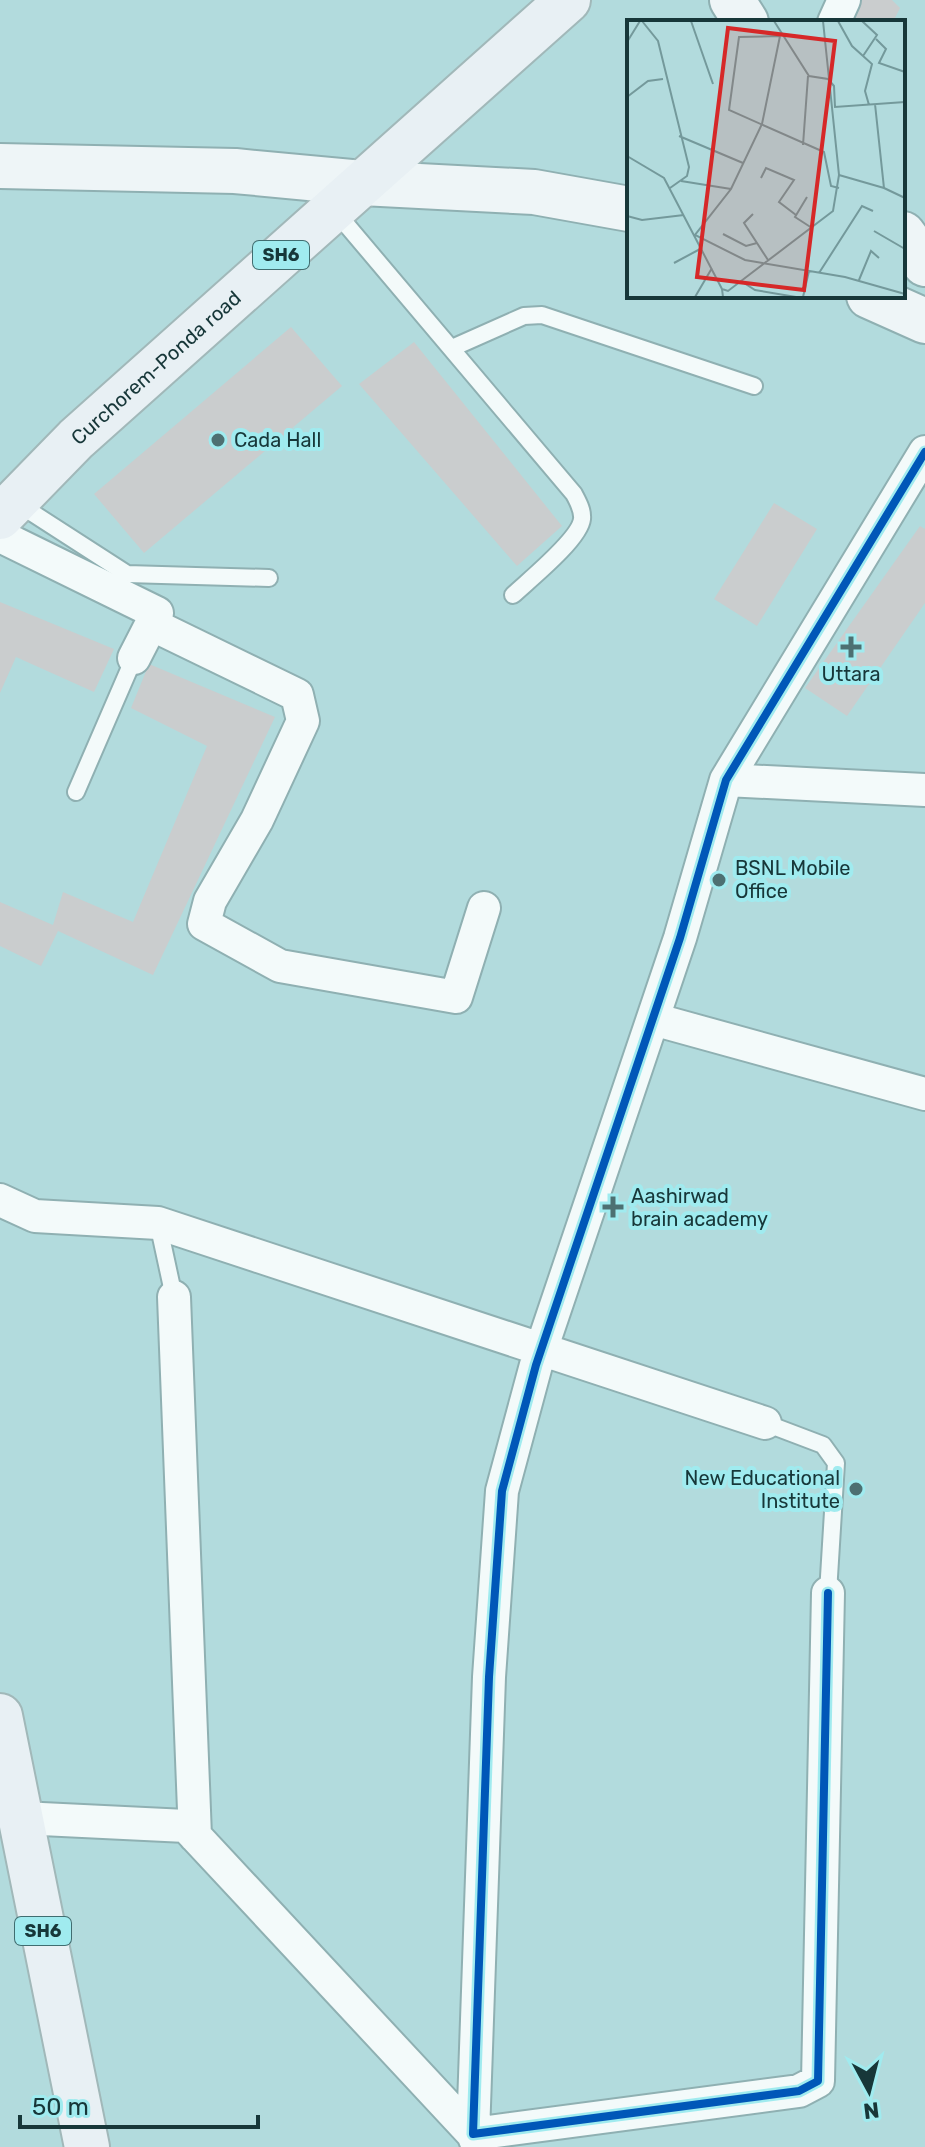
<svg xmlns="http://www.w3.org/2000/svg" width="925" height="2147" viewBox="0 0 925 2147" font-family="Rubik,sans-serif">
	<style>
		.building { fill: #cacdce }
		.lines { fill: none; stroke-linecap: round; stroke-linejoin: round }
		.lane-casing { stroke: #8fb0b2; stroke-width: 20 }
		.street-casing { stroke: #8fb0b2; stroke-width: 36 }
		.secondary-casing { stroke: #8fb0b2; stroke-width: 48 }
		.primary-casing { stroke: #a1b8b9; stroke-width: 48 }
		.lane { stroke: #f3fafa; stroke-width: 16 }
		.street { stroke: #f3fafa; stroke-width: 32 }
		.secondary { stroke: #eef5f7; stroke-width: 44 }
		.primary { stroke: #e8f0f4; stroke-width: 44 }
		.cycleway-casing { stroke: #a0ebef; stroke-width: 13 }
		.cycleway { stroke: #0057b8; stroke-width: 8 }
		.poi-dot { fill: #4d7072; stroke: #a0ebef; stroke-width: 3 }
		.labels { text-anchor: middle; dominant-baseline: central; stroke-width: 8; stroke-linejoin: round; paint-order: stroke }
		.shield { fill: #a0ebef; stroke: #406d70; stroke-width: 2 }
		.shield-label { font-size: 18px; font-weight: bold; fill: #173739 }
		.street-label { font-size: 20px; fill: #173739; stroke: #a0ebef }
		.poi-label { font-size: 20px; fill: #173739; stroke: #a0ebef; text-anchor: start }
		.inset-road { fill: none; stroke: #74999b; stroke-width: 2 }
		.view { fill: #d62828; fill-opacity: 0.15; stroke: #d62828; stroke-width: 4 }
		.inset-edge { fill: none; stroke: #173739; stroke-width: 4 }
	</style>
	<rect width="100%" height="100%" fill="#b2dbdd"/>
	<path class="building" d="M854,0H892L900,8L893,22H844Z
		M291,327L342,386L144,553L94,494Z
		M414,342L562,526L517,566L359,384Z
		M774,503L817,529L757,626L714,599Z
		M920,526L925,529V603L847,716L805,688Z
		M0,602L114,649L94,692L16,657L0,693Z
		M149,664L275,717L153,975L58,931L41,966L0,946V902L53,925L63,892L133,922L207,746L131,708Z"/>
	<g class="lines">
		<g class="lane-casing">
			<path id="lane" d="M334,210L574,494C578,502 583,510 582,519C580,539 529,580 513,595
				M452,348L524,316L542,315L754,386
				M17,503L127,574L269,578
				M76,792L134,658
				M158,1223L174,1297
				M765,1423L823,1445L836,1463L828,1593"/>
		</g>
		<g class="street-casing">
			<path id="street" d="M834,22L844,0
				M0,536L157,613L134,658
				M151,624L297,695L303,721L257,820L210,901L204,924L280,966L456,997L484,908
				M726,780L925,790
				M653,1019L925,1094
				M0,1200L35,1216L158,1223L765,1423
				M174,1297L195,1836
				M5,1805L21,1818L186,1826L473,2134L477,2144
				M473,2134L489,1677L502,1491L536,1365L680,938L726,780L925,452
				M473,2134L799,2091L818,2081L828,1593"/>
		</g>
		<g class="secondary-casing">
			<path id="secondary" d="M732,0L746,22
				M0,166L235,171L362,183L534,192L629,209
				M903,234L925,264
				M869,296L925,321"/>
		</g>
		<g class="primary-casing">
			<g id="primary">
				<path id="s1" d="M0,517L76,439L568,0"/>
				<path d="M0,1716L87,2147"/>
			</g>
		</g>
		<use href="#lane" class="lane"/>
		<use href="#street" class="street"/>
		<use href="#secondary" class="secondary"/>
		<use href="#primary" class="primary"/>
		<g class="cycleway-casing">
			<path id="cycleway" d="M828,1593L818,2081L799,2091L473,2134L489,1677L502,1491L536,1365L680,938L726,780L925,452"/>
		</g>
		<use href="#cycleway" class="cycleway"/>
	</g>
	<g class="poi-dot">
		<circle cx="218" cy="440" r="8"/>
		<path d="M847 635h8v8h8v8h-8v8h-8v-8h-8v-8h8z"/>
		<circle cx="719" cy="880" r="8"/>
		<path d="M609 1195h8v8h8v8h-8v8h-8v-8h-8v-8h8z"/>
		<circle cx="856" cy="1489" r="8"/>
	</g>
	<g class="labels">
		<g class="shield">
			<rect x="253" y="241" width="56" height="28" rx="6"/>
			<rect x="15" y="1917" width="56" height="28" rx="6"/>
		</g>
		<g class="shield-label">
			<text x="281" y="255">SH6</text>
			<text x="43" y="1931">SH6</text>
		</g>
		<g class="street-label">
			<text stroke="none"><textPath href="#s1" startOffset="216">Curchorem-Ponda road</textPath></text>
		</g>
		<g class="poi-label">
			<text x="234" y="440">Cada Hall</text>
			<text x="851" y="674" text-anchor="middle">Uttara</text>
			<text x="735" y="868">BSNL Mobile<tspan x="735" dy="23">Office</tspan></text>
			<text x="631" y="1196">Aashirwad<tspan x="631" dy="23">brain academy</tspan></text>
			<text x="840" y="1478" text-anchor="end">New Educational<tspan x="840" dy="23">Institute</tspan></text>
		</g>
	</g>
	<g transform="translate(627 20)">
		<rect width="278" height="278" fill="#b2dbdd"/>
		<path class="inset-road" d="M15,1L31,21L62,147L60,156L43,168M64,1L86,64M147,1L182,56L201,59L207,66L208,87L278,82M211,1L225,26L245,44L238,71L242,85M235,1L250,15L236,36M153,16L135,104L104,169L68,215L118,240L218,257L278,274M153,16L112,17L102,90L197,132L204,166L212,168M249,19L259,29L252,43L278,52M0,22L13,1M0,77L21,61L36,59M248,84L257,168L278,178M52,116L116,143M176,125L181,56M0,136L37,158L95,269M212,155L257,168M134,158L139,148L167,160L152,182L169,195M54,161L104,169M180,177L168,197L185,208M126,194L117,203L141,240M0,196L15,200L57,195M247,211L278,229M96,214L119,226L130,223M47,243L75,228M192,253L235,186L246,191M232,260L244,231L252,238M114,261L128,270L169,277M68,277L85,248M96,277L95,269L101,271L206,191L212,155L196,1M176,277L182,251"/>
		<path class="view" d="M101,8L208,21L177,270L70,257Z"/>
		<rect width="278" height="278" class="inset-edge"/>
	</g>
	<g transform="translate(869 2091) rotate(173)" stroke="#a0ebef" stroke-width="6" paint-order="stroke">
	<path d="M0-6L14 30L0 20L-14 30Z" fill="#173739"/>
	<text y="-12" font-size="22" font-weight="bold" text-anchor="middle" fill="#173739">N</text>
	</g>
	<path d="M20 2115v12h238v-12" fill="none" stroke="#173739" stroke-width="4"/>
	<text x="32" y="2115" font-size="24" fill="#173739" stroke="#a0ebef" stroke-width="6" paint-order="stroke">50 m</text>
</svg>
